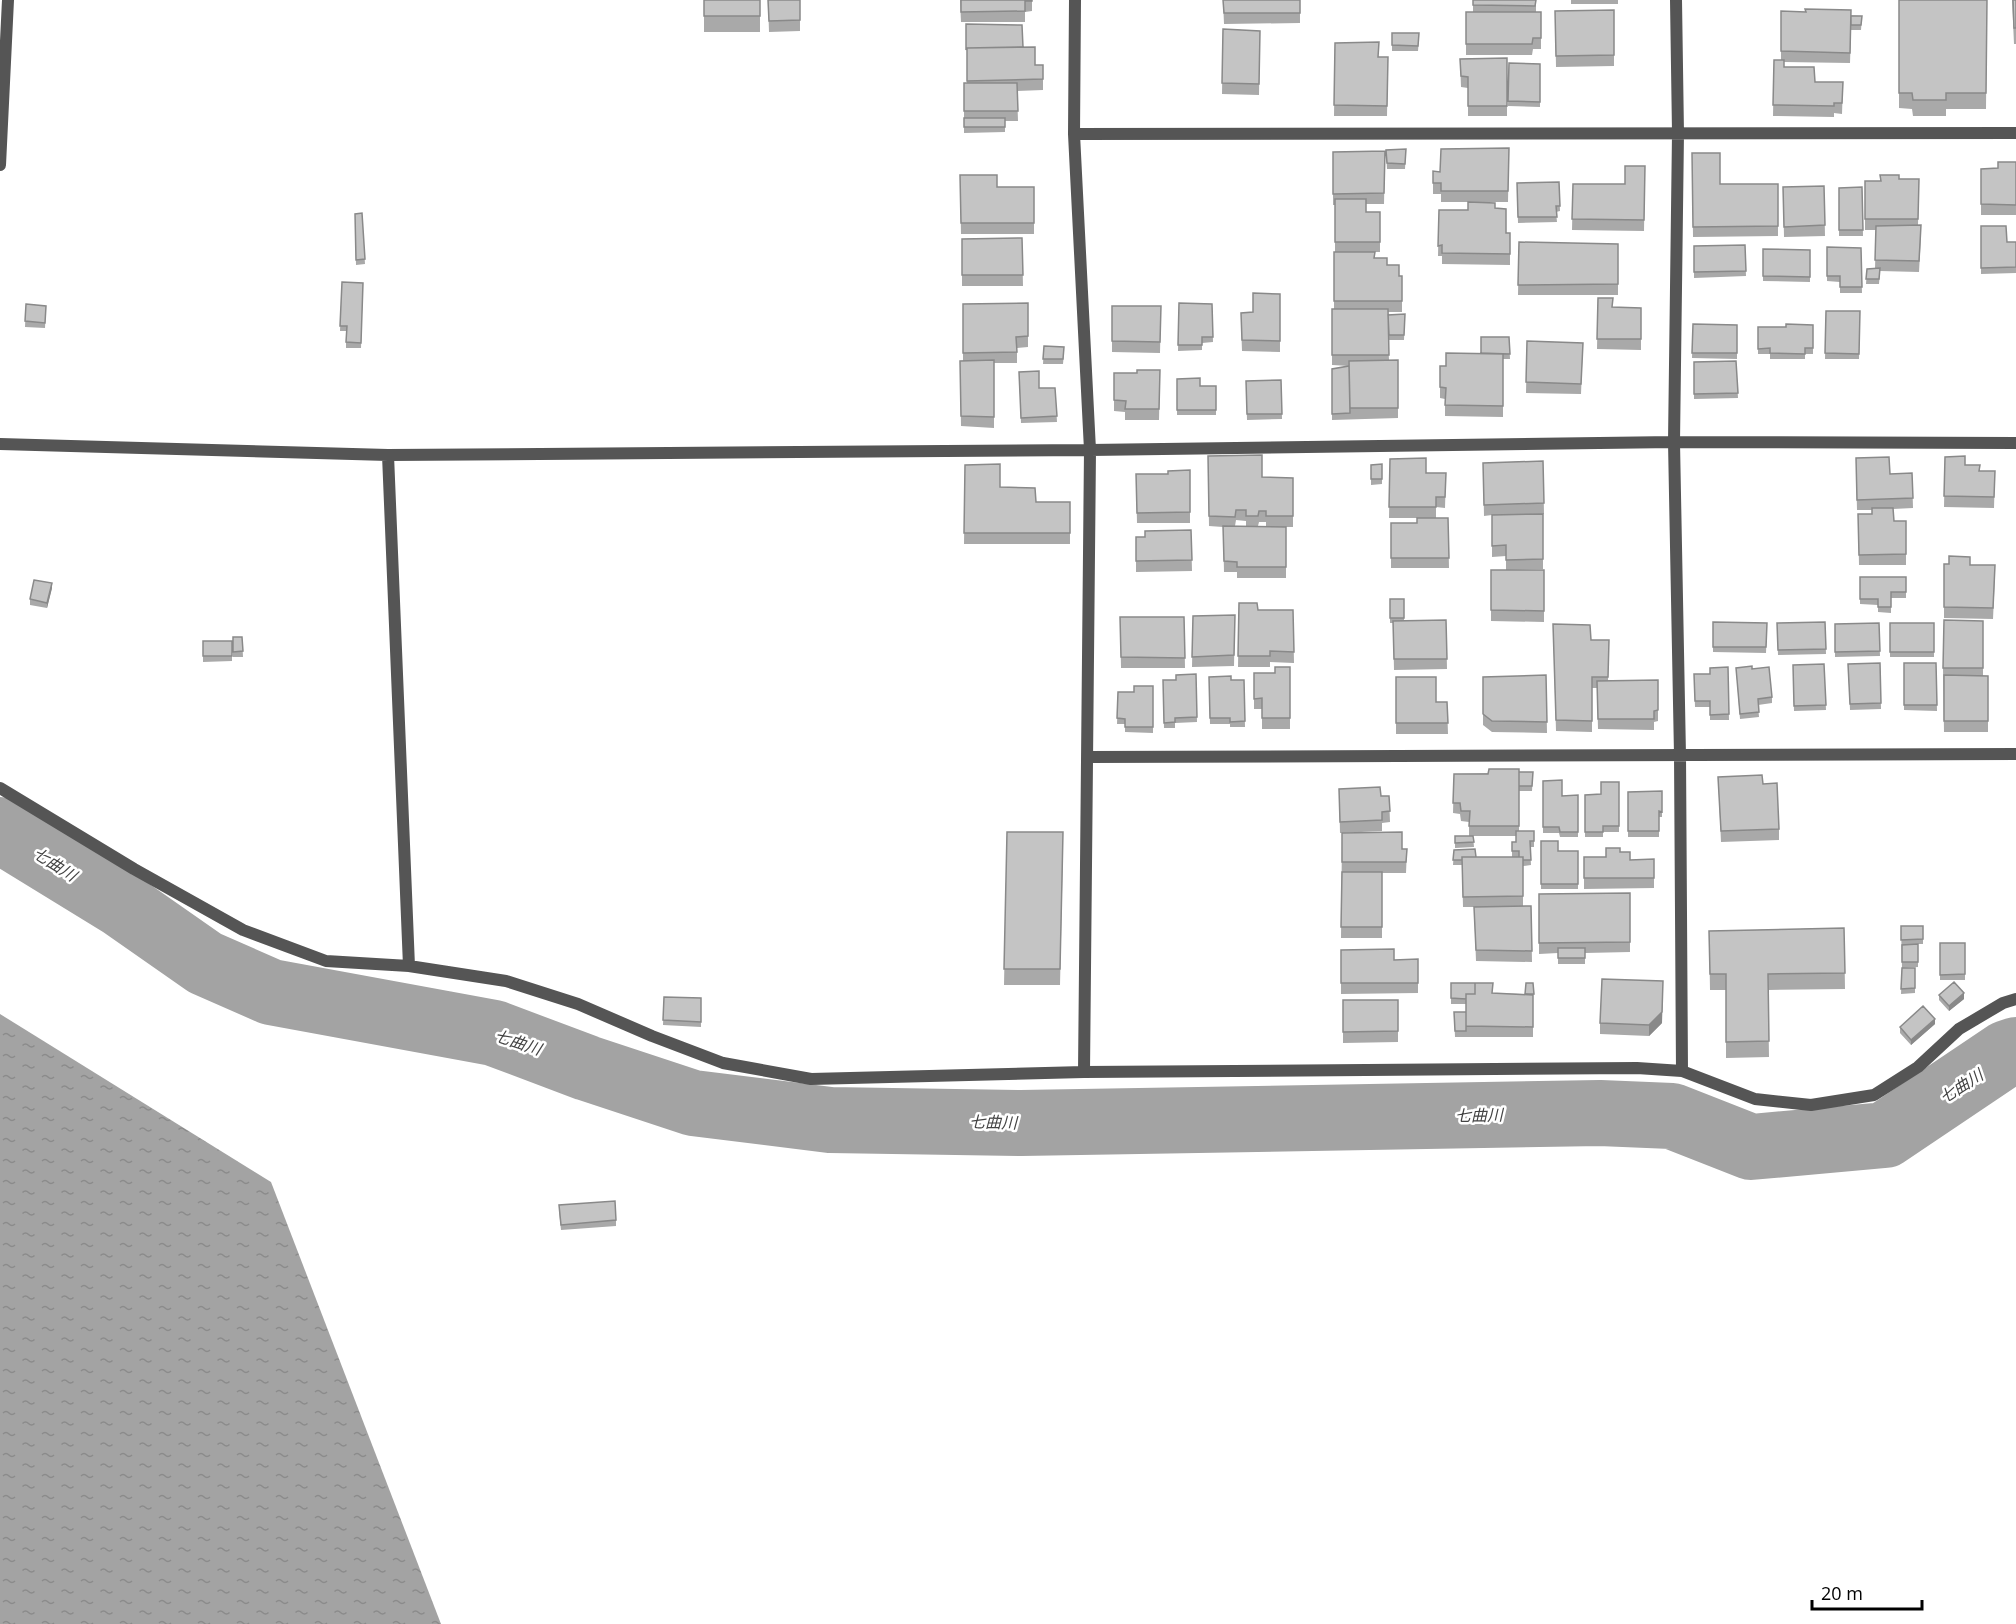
<svg xmlns="http://www.w3.org/2000/svg" width="2016" height="1624" viewBox="0 0 2016 1624" font-family="'Open Sans','Noto Sans JP',sans-serif">
	<style>
		.water { fill: url(#water-ripples) }
		.lines { fill: none; stroke-linecap: round; stroke-linejoin: round }
		.river { stroke: #a3a3a3; stroke-width: 66 }
		.minor { stroke: #555; stroke-width: 12 }
		.wall { fill: #a9a9a9; fill-rule: evenodd }
		.shaded-wall { fill: #898989 }
		.building { fill: #c4c4c4; stroke: #898989; stroke-width: 1.5 }
		.labels { text-anchor: middle; dominant-baseline: central; stroke-width: 5; stroke-linejoin: round; paint-order: stroke }
		.water-label { font-size: 16px; font-style: italic; fill: #444; stroke: #fff }
	</style>
	<defs>
		<pattern id="water-ripples" width="26" height="14" patternUnits="userSpaceOnUse" patternTransform="scale(1.5)"><rect width="26" height="14" fill="#a3a3a3"/><path d="M2 4q2-2 4 0t4 0M15 11q2-2 4 0t4 0" fill="none" stroke="#8b8b8b"/></pattern>
	</defs>
	<rect width="100%" height="100%" fill="#fff"/>
	<path class="water" d="M0,1014L271,1182L441,1624H0Z"/>
	<g class="lines">
		<path class="river" d="M0,830L122,905L205,963L271,992L494,1033L587,1068L693,1103L830,1120L1021,1123L1600,1113L1672,1116L1751,1147L1885,1135L2007,1053L2016,1050"/>
		<path class="minor" d="M1075,0L1074,134L1090,450L1084,1072
			M1676,0L1678,133L1674,442L1680,755L1682,1071
			M1074,134L2016,133
			M0,165L8,0
			M0,444L388,455L1090,450L1674,442L2016,443
			M388,455L409,966
			M1087,757L2016,754
			M0,788L134,869L243,930L326,961L409,966L506,981L578,1004L652,1036L723,1063L811,1079L1084,1072L1637,1068L1682,1071L1755,1099L1811,1105L1874,1095L1918,1067L1959,1029L2003,1003L2016,999"/>
	</g>
	<path class="wall" d="M704,0H760V32H704Z
		M768,0H800V31L769,32Z
		M960,0H1032V11L1025,12V22H961Z
		M1223,0H1300V23L1224,24Z
		M1473,0H1536V12H1541V49H1533L1532,55H1466V12H1473Z
		M1571,0H1618V4H1571Z
		M1899,0H1987L1986,109H1946V116H1913L1912,109L1899,108Z
		M2012,0H2016V44H2014Z
		M1614,10V66L1556,67L1555,11Z
		M1781,11L1862,16L1861,30H1851L1850,63L1784,62V67L1815,82H1843L1842,114L1834,113V117L1773,116L1774,60H1781Z
		M1223,29L1260,31L1259,95L1222,94Z
		M1392,33L1419,38L1418,51H1392Z
		M1335,43L1378,57H1388L1387,116H1334Z
		M1023,47L1035,65H1043V90L1017,91L1018,121H1005V132L964,133V83H967V56Z
		M1507,58V116H1468V88L1461,87L1460,59Z
		M1509,63L1540,64V107L1508,106Z
		M1509,148L1508,202H1441V194H1433V171L1440,172Z
		M1406,149L1405,169H1387L1386,150Z
		M1385,151L1384,204H1366V212H1380V252H1375V258L1387,265L1399,276H1402V312H1388V315L1405,314L1404,340H1389L1388,337L1389,360H1398V418L1332,420V369L1349,366L1332,365V309H1334V252H1335V205H1333V152Z
		M1692,153L1720,184H1778V236L1693,237Z
		M2016,162V215H1981V169L1998,168Z
		M1645,166L1644,231L1572,230L1573,184H1625Z
		M960,175L997,187H1034V234H961Z
		M1899,179H1919L1918,225L1921,236L1919,272L1880,271L1879,284H1866L1867,269H1875L1876,230H1865V181H1881Z
		M1559,182L1560,211L1556,212L1557,222L1518,223L1517,183Z
		M1824,186L1825,236L1784,237L1783,187Z
		M1862,187L1863,236H1839V188Z
		M1495,208L1506,233H1510V265L1442,264V256H1438L1439,210H1468Z
		M362,213L365,264L356,265L355,214Z
		M1981,226L2007,242H2016V273L1981,274Z
		M1022,238L1023,286H962V239Z
		M1519,242L1618,244V295H1518Z
		M1745,245L1746,276L1694,278V246Z
		M1827,247L1861,248L1862,293H1840V282L1827,281Z
		M1763,249L1810,250V282L1763,281Z
		M342,282L363,283L361,348H346V331H340Z
		M1280,294V352L1242,351L1241,323L1253,312Z
		M1598,298L1613,307L1641,308V350L1597,349Z
		M1028,303V347L1017,348V363H994V428L961,426L960,361H963V304Z
		M1179,303L1212,304L1213,342L1202,343V350L1178,351Z
		M26,304L46,306L45,328L25,327Z
		M1112,306H1161L1160,353L1112,352Z
		M1826,311H1860L1859,359H1825Z
		M1693,324L1737,325V359L1692,358Z
		M1813,325V354H1805V359H1770V354H1758V327H1786Z
		M1509,337L1510,359H1503V417L1445,416V399L1440,398V366H1446L1481,353Z
		M1527,341L1583,343L1581,394L1526,393Z
		M1044,346L1064,352L1063,364H1043Z
		M1736,361L1738,398L1694,399V362Z
		M1160,370L1159,420H1125V412L1114,411V373H1137Z
		M1019,372L1039,388H1055L1057,422L1021,423Z
		M1177,379L1200,386H1216V415H1177Z
		M1281,380L1282,419L1247,420L1246,381Z
		M1208,456L1262,477L1293,478V527H1286V578H1237V572H1224L1223,527L1209,526ZM1236,520L1246,521V526H1235ZM1259,522H1266V526H1258Z
		M1945,457L1980,471H1995L1994,508L1944,507Z
		M1390,459L1426,473H1446L1445,508L1436,507V518H1389Z
		M1543,461L1544,514L1514,515L1543,514V569L1506,570V556L1492,557V515L1484,516L1483,463Z
		M1382,464V484L1371,485V465Z
		M965,465L1000,487L1036,502H1070V544H964Z
		M1856,469L1890,474L1912,473L1913,508L1893,509L1894,521H1906V565H1859L1858,514H1872V510H1857Z
		M1190,470V523H1137L1136,474H1168Z
		M1448,518L1449,568H1391V523H1417Z
		M1191,530L1192,571L1136,572V537H1145Z
		M1944,564L1970,565L1995,575L1993,619L1944,618Z
		M1491,570H1544V622L1491,621Z
		M1860,577H1906V598H1891V613L1878,612V605L1860,604Z
		M52,588L47,608L30,605V599Z
		M1390,599H1404V621L1446,620L1447,669L1394,670L1393,623H1390Z
		M1239,603L1258,610H1293L1294,663L1270,662V667H1238Z
		M1235,615L1234,666L1192,667L1193,616Z
		M1120,617H1184L1185,668H1121Z
		M1983,621V676H1988V732H1944L1943,668Z
		M1713,622L1767,623L1766,653L1713,652Z
		M1825,622L1826,654L1778,655L1777,623Z
		M1879,623L1880,656L1835,657V624Z
		M1890,623H1934V657H1890Z
		M1553,624L1591,640H1609L1608,681L1658,680V721L1654,722V730L1598,729L1597,688H1592V732L1556,731Z
		M233,637H242L243,657H233Z
		M203,641H232V661L203,662Z
		M1880,663L1881,709L1850,710L1848,664Z
		M1904,663H1936L1937,711L1904,710Z
		M1824,664L1826,710L1794,711L1793,665Z
		M1290,667V729H1262V709H1254V673H1275Z
		M1728,667L1729,720H1710V707H1695L1694,674H1710Z
		M1736,668L1752,669L1772,697V703L1758,705L1759,717L1740,719Z
		M1196,674L1197,722L1175,723V728H1164L1163,680H1176Z
		M1546,675L1547,733L1492,732L1483,725V677Z
		M1209,677L1231,680H1244L1245,727H1230V724H1210Z
		M1396,677L1436,702H1447L1448,734H1396Z
		M1153,686V733L1125,732V724H1117L1118,692H1134Z
		M1533,772L1532,791H1519V831H1534V847H1530L1531,865L1523,866V906H1531L1532,962L1476,961L1474,907H1463L1462,865H1453L1454,850L1476,857H1512V842H1516V836H1473L1474,847L1455,848V836H1469V822L1461,821L1460,814L1453,813L1454,774Z
		M1718,777L1763,784L1779,829V840L1721,842Z
		M1543,781L1562,796L1578,795V837H1560L1559,833H1543Z
		M1619,782V832H1603V837H1585V795L1601,794Z
		M1339,789L1381,796H1389L1390,822L1382,823V831L1340,833Z
		M1662,791V817H1659V837H1628V792Z
		M1007,832L1063,848L1060,985H1004Z
		M1342,833L1402,849H1407L1406,873H1382V938H1341Z
		M1541,841L1558,851H1578V889H1541Z
		M1620,852L1630,860L1654,859V888L1584,889V857H1606Z
		M1630,893V952L1585,953V964H1558V953L1539,954V894Z
		M1901,926H1923V944H1918V967L1902,968Z
		M1844,928L1845,989L1768,990L1769,1057L1726,1058V990H1710L1709,931Z
		M1940,943H1965V980H1940Z
		M1341,950L1394,960L1418,959V993L1341,994Z
		M1902,968H1915V993L1901,994Z
		M1451,983L1493,993L1525,994L1533,983V1037H1455L1454,1012H1466V1004H1451Z
		M1939,995L1964,999L1949,1011L1939,1000Z
		M664,997L701,998V1027L663,1025Z
		M1343,1000H1398V1042L1343,1043Z
		M1600,1023H1662L1649,1036L1600,1034Z
		M1935,1024L1911,1045L1900,1033V1027Z
		M559,1211L616,1220V1226L561,1230Z"/>
	<path class="shaded-wall" d="M52,583V588L47,608V603Z
		M1663,991L1662,1023L1649,1036V1025Z
		M1964,993V999L1949,1011V1006Z
		M1935,1019V1024L1911,1045V1040Z"/>
	<path class="building" d="M704,0H760V16H704Z
		M768,0H800V20L769,21Z
		M961,0H1032V1H1025V11L961,12Z
		M1223,0H1300V13H1224Z
		M1473,0H1536L1535,6L1473,5Z
		M1899,0H1987L1986,93H1946V100H1913L1912,93H1899Z
		M2013,0H2016V28H2014Z
		M1805,9L1851,10L1850,53L1781,51V11L1806,12Z
		M1614,10V55L1556,56L1555,11Z
		M1466,12H1541V38H1533L1532,44H1466Z
		M1851,16H1862L1861,25H1851Z
		M966,24L1022,25L1023,47L967,48L966,50Z
		M1223,29L1260,31L1259,84L1222,83Z
		M1392,33H1419L1418,46L1392,45Z
		M1379,42L1378,57H1388L1387,106L1334,105L1335,43Z
		M1035,47V65H1043V79L967,81V48Z
		M1507,58V106H1468V77L1461,76L1460,59Z
		M1774,60H1784V67H1814L1815,82H1843L1842,103H1834V106L1773,105Z
		M1509,63L1540,64V102L1508,101Z
		M964,83H1017L1018,111H964Z
		M964,118H1005V127H964Z
		M1509,148L1508,191H1441V183H1433V171L1440,172L1441,149Z
		M1406,149L1405,164L1387,163L1386,150Z
		M1385,151L1384,193L1333,194V152Z
		M1692,153H1720V184H1778V226L1693,227Z
		M1998,162H2016V205L1981,204V169L1998,168Z
		M1625,166H1645L1644,220L1572,219L1573,184H1625Z
		M960,175H997V187H1034V223H961Z
		M1880,175H1899V179H1919L1918,219H1865V181H1881Z
		M1559,182L1560,206H1556L1557,217H1518L1517,183Z
		M1824,186L1825,225L1784,227L1783,187Z
		M1862,187L1863,230H1839V188Z
		M1335,199H1366V212H1380V242H1335Z
		M1468,202L1495,203V208L1506,209V233H1510V254L1442,253V245L1438,246L1439,210H1468Z
		M362,213L365,259L356,260L355,214Z
		M1921,225L1919,261L1875,260L1876,226Z
		M1981,226H2006L2007,242H2016V267L1981,268Z
		M1022,238L1023,275H962V239Z
		M1519,242L1618,244V284L1518,285Z
		M1745,245L1746,271L1694,272V246Z
		M1827,247L1861,248L1862,287H1840V276H1827Z
		M1763,249L1810,250V277L1763,276Z
		M1334,252H1375L1374,258H1387V265H1399V276H1402V301H1334Z
		M1880,268L1879,279H1866L1867,269Z
		M342,282L363,283L361,343L346,342L347,326H340Z
		M1253,293L1280,294V341L1242,340L1241,313L1253,312Z
		M1598,298H1613L1612,307L1641,308V339H1597Z
		M1028,303V336L1016,337L1017,352L963,353V304Z
		M1179,303L1212,304L1213,337H1202V345H1178Z
		M26,304L46,306L45,323L25,321Z
		M1112,306H1161L1160,342L1112,341Z
		M1332,309H1388L1389,355H1332Z
		M1826,311H1860L1859,354L1825,353Z
		M1405,314L1404,335H1389L1388,315Z
		M1693,324L1737,325V353H1692Z
		M1786,324L1813,325V348H1805V354L1770,353V348L1758,349V327H1786Z
		M1481,337H1509L1510,354L1481,353Z
		M1527,341L1583,343L1581,384L1526,382Z
		M1044,346L1064,347L1063,359H1043Z
		M1446,353L1503,354V406L1445,405L1446,388L1440,387V366H1446Z
		M994,360V417L961,416L960,361Z
		M1398,360V408H1350L1349,361Z
		M1736,361L1738,393L1694,394V362Z
		M1349,366L1350,413L1332,414V369Z
		M1137,370H1160L1159,409H1125L1126,401L1114,400V373H1137Z
		M1039,371V388H1055L1057,416L1021,418L1019,372Z
		M1200,378V386H1216V410H1177V379Z
		M1281,380L1282,414H1247L1246,381Z
		M1262,455V477L1293,478V516H1266V511H1259L1258,516H1246V510H1236L1235,517L1209,516L1208,456Z
		M1965,456V465H1980L1979,471H1995L1994,497L1944,496L1945,457Z
		M1889,457L1890,474L1912,473L1913,498L1857,500L1856,458Z
		M1426,458V473H1446L1445,497H1436V507H1389L1390,459Z
		M1543,461L1544,503L1484,505L1483,463Z
		M1000,464V487L1035,488L1036,502H1070V533H964L965,465Z
		M1382,464V479H1371V465Z
		M1190,470V512L1137,513L1136,474H1168V471Z
		M1872,508H1893L1894,521H1906V554L1859,555L1858,514H1872Z
		M1543,514V559L1506,560V545L1492,546V515Z
		M1417,518H1448L1449,558H1391V523H1417Z
		M1223,526L1286,527V567H1237V562L1224,561Z
		M1191,530L1192,560L1136,561V537H1145V531Z
		M1949,556L1970,557V565H1995L1993,608L1944,607V564H1949Z
		M1491,570H1544V611L1491,610Z
		M1860,577H1906V592H1891V607H1878V599H1860Z
		M34,580L52,583L47,603L30,599Z
		M1390,599H1404V618H1390Z
		M1239,603H1257L1258,610H1293L1294,652L1270,651V656H1238Z
		M1235,615L1234,655L1192,657L1193,616Z
		M1120,617H1184L1185,658L1121,657Z
		M1446,620L1447,659H1394L1393,621Z
		M1944,620L1983,621V668H1943Z
		M1713,622L1767,623L1766,647H1713Z
		M1825,622L1826,649L1778,650L1777,623Z
		M1879,623L1880,651L1835,652V624Z
		M1890,623H1934V652H1890Z
		M1553,624L1590,625L1591,640H1609L1608,677H1592V721L1556,720Z
		M233,637H242L243,651L233,652Z
		M203,641H232V656H203Z
		M1880,663L1881,703L1850,704L1848,664Z
		M1904,663H1936L1937,705H1904Z
		M1824,664L1826,705L1794,706L1793,665Z
		M1752,666V669L1769,667L1772,697L1758,699L1759,712L1740,714L1736,668Z
		M1275,667H1290V718H1262V698L1254,699V673H1275Z
		M1728,667L1729,714L1710,715V701H1695L1694,674H1710V668Z
		M1196,674L1197,717L1175,718V722L1164,723L1163,680H1176V675Z
		M1546,675L1547,722L1492,721L1483,714V677Z
		M1944,675L1988,676V721H1944Z
		M1231,676V680H1244L1245,721L1230,722V718H1210L1209,677Z
		M1396,677H1436V702H1447L1448,723H1396Z
		M1658,680V710L1654,711V719H1598L1597,681Z
		M1134,686H1153V727H1125V719L1117,718L1118,692H1134Z
		M1489,769H1519V826H1469L1470,811H1461L1460,803H1453L1454,774H1488Z
		M1519,772H1533L1532,786H1519Z
		M1762,775L1763,784L1777,783L1779,829L1721,831L1718,777Z
		M1562,780V796L1578,795V832H1560L1559,827H1543V781Z
		M1601,782H1619V826H1603V832H1585V795L1601,794Z
		M1380,787L1381,796H1389L1390,811L1382,812V820L1340,822L1339,789Z
		M1662,791V812L1659,811V831H1628V792Z
		M1516,831H1534V841H1530L1531,860H1523V857H1519V851H1512V842H1516Z
		M1007,832H1063L1060,969H1004Z
		M1402,832V849H1407L1406,862H1342V833Z
		M1455,836H1473L1474,842L1455,843Z
		M1541,841H1558V851H1578V884H1541Z
		M1606,848H1620V852H1630V860L1654,859V878H1584V857H1606Z
		M1475,849L1476,857H1462V860H1453L1454,850Z
		M1462,857H1523V896L1463,897Z
		M1342,872H1382V927H1341Z
		M1630,893V942L1539,943V894Z
		M1531,906L1532,951L1476,950L1474,907Z
		M1901,926H1923V939L1901,940Z
		M1844,928L1845,973L1768,974L1769,1041L1726,1042V974H1710L1709,931Z
		M1940,943H1965V974L1940,975Z
		M1918,944V962H1902V945Z
		M1558,948H1585V958H1558Z
		M1394,949V960L1418,959V983H1341V950Z
		M1902,968H1915V988L1901,989Z
		M1602,979L1663,981L1662,1012L1649,1025L1600,1023Z
		M1954,982L1964,993L1949,1006L1939,995Z
		M1451,983H1475V994H1466V999L1451,998Z
		M1475,983H1493L1492,993L1533,995V1027L1466,1026V994H1475Z
		M1526,983H1533L1534,994H1525Z
		M664,997L701,998V1022L663,1020Z
		M1343,1000H1398V1031L1343,1032Z
		M1923,1006L1935,1019L1911,1040L1900,1027Z
		M1454,1012H1466V1031H1455Z
		M615,1201L616,1220L561,1225L559,1205Z"/>
	<g class="labels">
		<g class="water-label">
			<text transform="translate(55 864) rotate(32)">七曲川</text>
			<text transform="translate(518 1042) rotate(18)">七曲川</text>
			<text transform="translate(1961 1086) rotate(-33)">七曲川</text>
			<text transform="translate(1479 1115) rotate(-1)">七曲川</text>
			<text transform="translate(993 1122) rotate(1)">七曲川</text>
		</g>
	</g>
	<path d="M1812 1600v9h110v-9" fill="none" stroke="#000000" stroke-width="3"/>
	<text x="1821" y="1600" font-size="18" fill="#000000" stroke="#ffffff" stroke-width="4.5" paint-order="stroke">20 m</text>
</svg>
